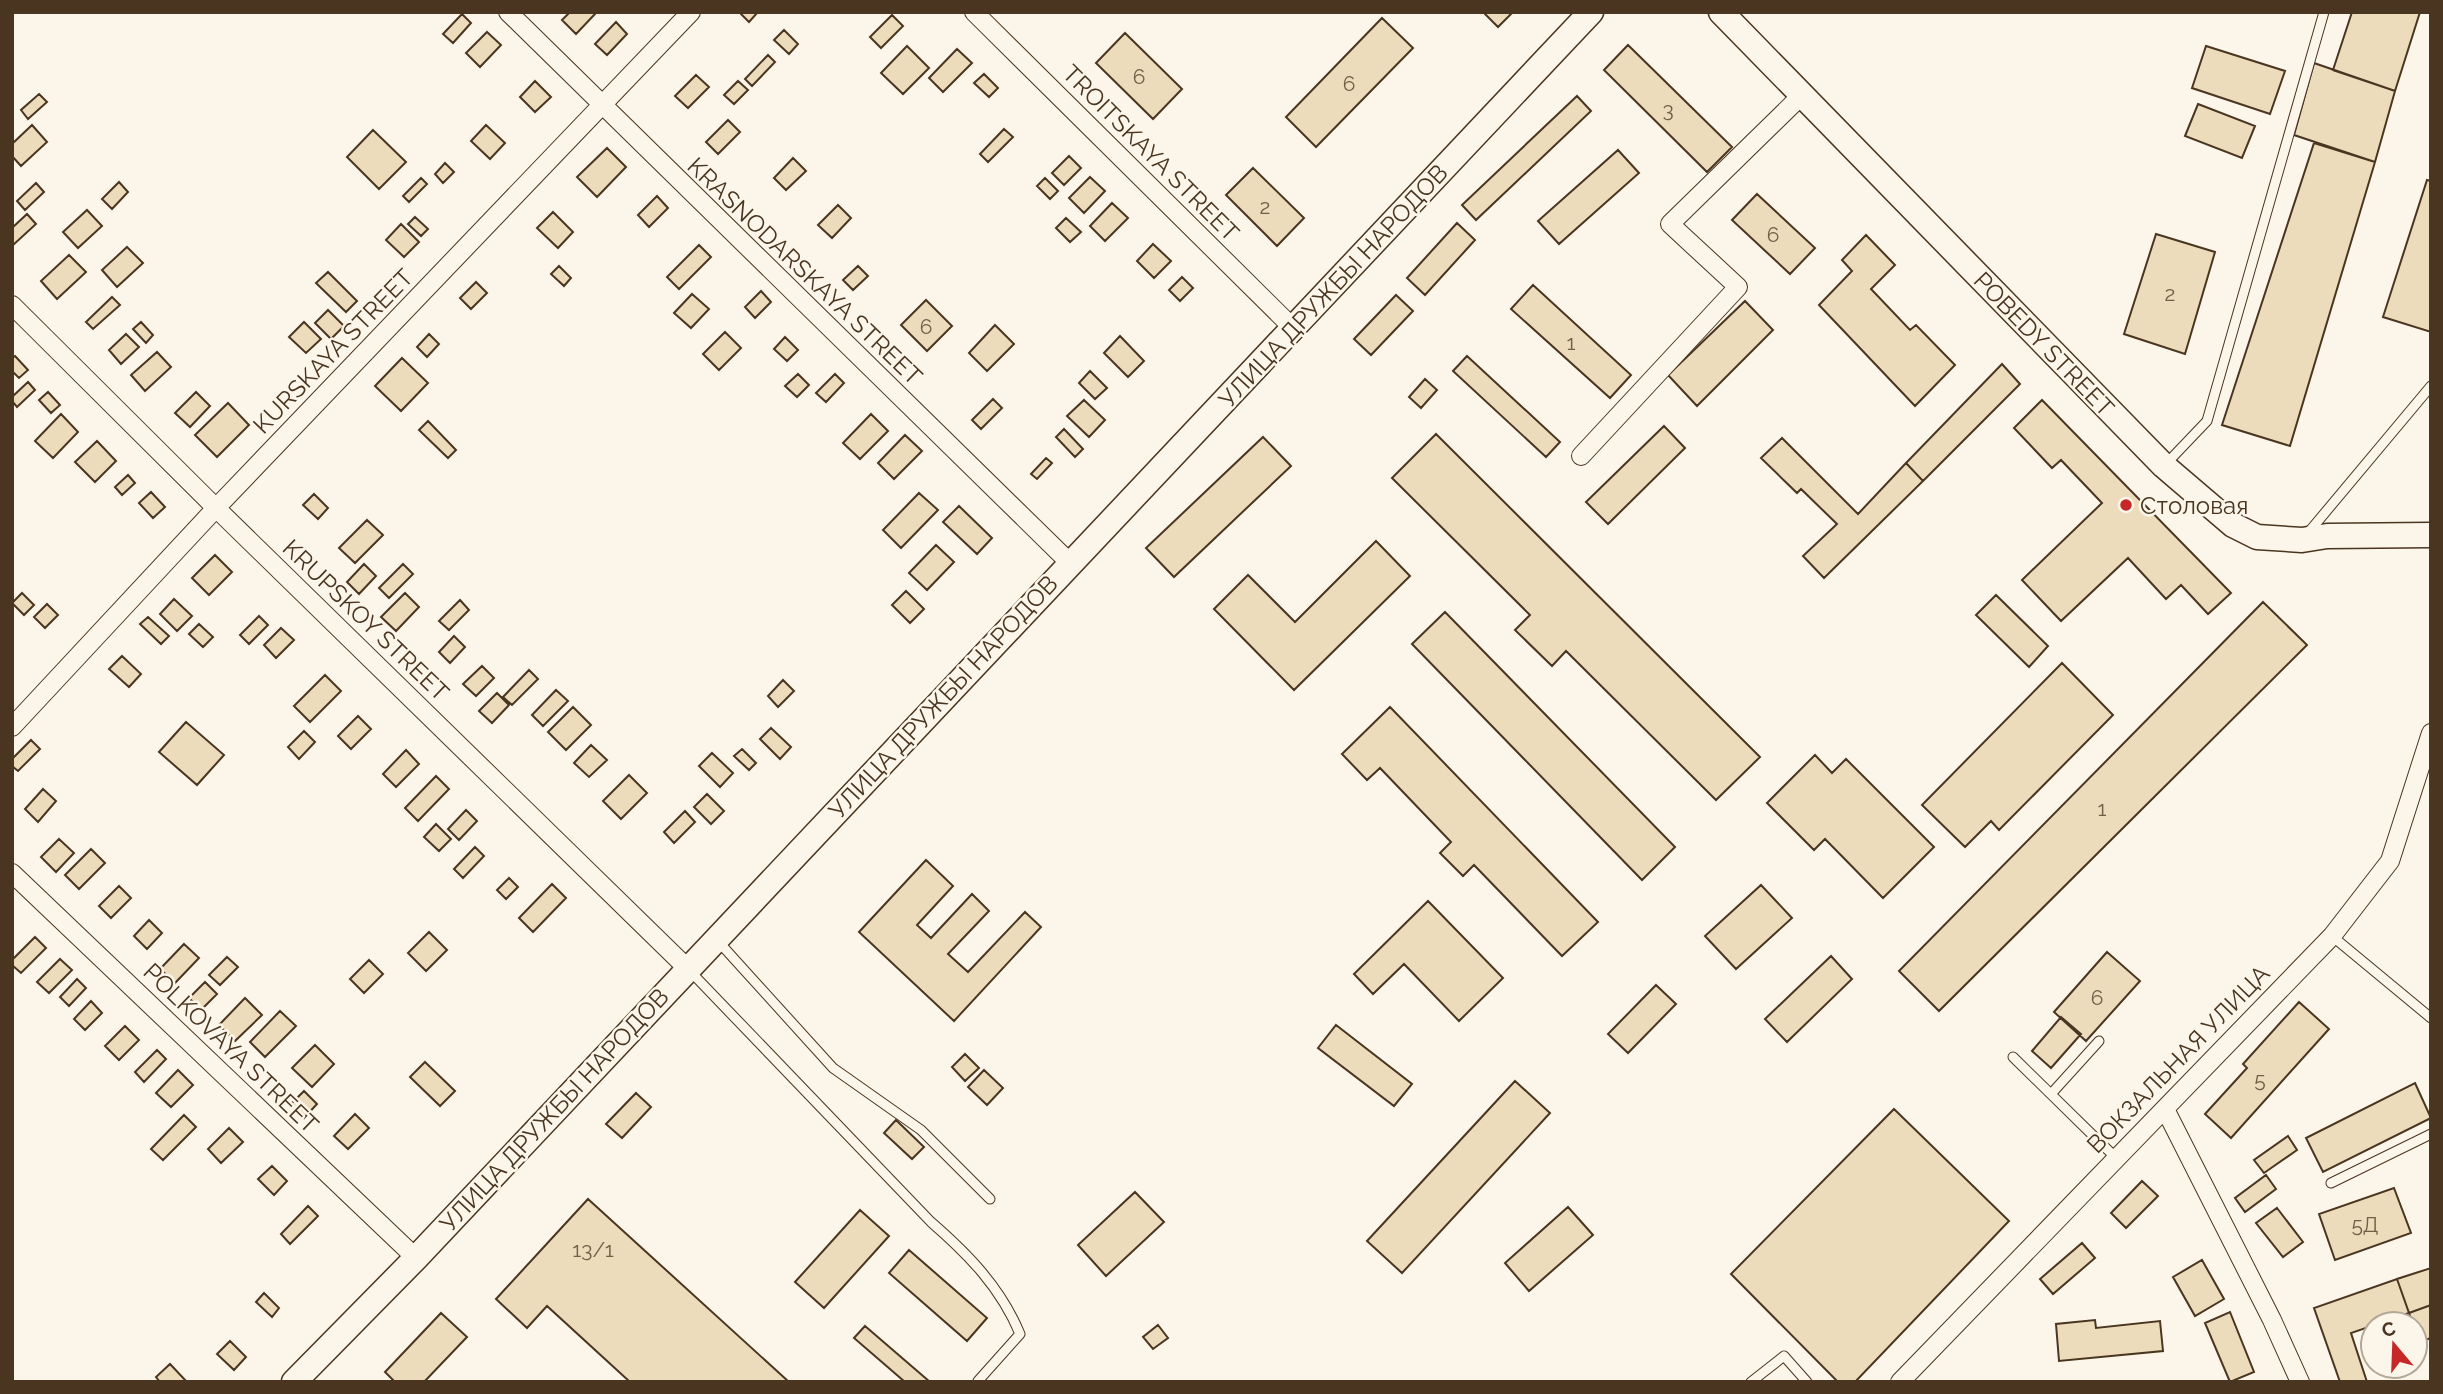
<svg xmlns="http://www.w3.org/2000/svg" width="2443" height="1394" viewBox="0 0 2443 1394" font-family="Raleway,sans-serif">
	<style>
		.building { fill: #ecdcbc; stroke: #4a3520; stroke-width: 2 }
		.lines { fill: none; stroke-linecap: round; stroke-linejoin: round }
		.lane-casing { stroke: #4a3520; stroke-width: 11 }
		.street-casing { stroke: #4a3520; stroke-width: 20 }
		.secondary-casing { stroke: #4a3520; stroke-width: 27 }
		.lane { stroke: #fbf6e9; stroke-width: 9 }
		.street { stroke: #fbf6e9; stroke-width: 18 }
		.secondary { stroke: #fbf6e9; stroke-width: 24 }
		.poi-dot { fill: #c62828; stroke: #fbf6e9; stroke-width: 2.5 }
		.labels { text-anchor: middle; dominant-baseline: central; stroke-width: 5; stroke-linejoin: round; paint-order: stroke }
		.number-label { font-size: 21px; fill: #725f47 }
		.street-label { font-size: 24px; fill: #4a3520; stroke: #fbf6e9 }
		.poi-label { font-size: 24px; fill: #4a3520; stroke: #fbf6e9; text-anchor: start }
	</style>
	<rect width="100%" height="100%" fill="#fbf6e9"/>
	<path class="building" d="M570,12H593L595,14L576,34L562,20Z
		M739,12H758L749,22Z
		M1483,12H1513L1498,27Z
		M2352,12H2420L2395,91L2333,70Z
		M462,14L471,23L453,43L443,34Z
		M892,15L903,26L881,48L870,37Z
		M1382,18L1413,48L1316,147L1286,117Z
		M616,22L627,34L607,55L595,44Z
		M784,30L798,44L789,54L774,40Z
		M487,32L501,45L480,67L466,53Z
		M1125,33L1182,89L1153,119L1096,63Z
		M1628,45L1732,147L1707,172L1604,70Z
		M907,46L929,68L903,94L881,73Z
		M2206,46L2285,71L2270,114L2192,88Z
		M957,49L972,63L943,92L929,78Z
		M768,55L775,62L752,86L745,79Z
		M2314,63L2395,91L2375,162L2294,135Z
		M984,74L998,88L989,97L974,83Z
		M696,75L709,87L688,108L675,96Z
		M535,81L551,97L535,112L520,97Z
		M738,81L748,90L734,104L724,95Z
		M39,94L47,102L28,119L21,110Z
		M1577,96L1591,111L1476,220L1462,205Z
		M2198,104L2255,126L2242,158L2185,136Z
		M728,120L740,132L718,154L706,142Z
		M32,125L47,142L21,166L12,156V144Z
		M486,125L505,143L490,159L471,141Z
		M1004,129L1013,137L988,162L980,154Z
		M373,130L406,162L379,189L347,157Z
		M2314,143L2375,162L2290,446L2222,425Z
		M607,148L626,167L597,197L577,177Z
		M1618,150L1639,173L1559,244L1538,221Z
		M1069,156L1081,168L1064,185L1052,173Z
		M793,158L806,171L786,190L774,178Z
		M445,163L454,172L443,183L435,174Z
		M1253,168L1304,218L1277,246L1226,195Z
		M1090,177L1105,191L1084,213L1069,198Z
		M421,178L427,184L409,202L403,196Z
		M1045,178L1058,191L1050,199L1037,186Z
		M2427,180L2431,181V332L2383,317Z
		M119,182L128,192L112,209L102,199Z
		M36,183L44,192L25,210L17,201Z
		M1757,194L1815,248L1790,274L1732,220Z
		M657,196L668,208L649,227L638,215Z
		M1112,203L1128,218L1105,241L1090,226Z
		M838,205L851,218L832,238L818,225Z
		M87,210L102,226L78,248L63,232Z
		M553,212L573,232L558,248L537,228Z
		M27,214L36,224L12,246V228Z
		M415,217L428,229L421,236L408,224Z
		M1066,218L1081,232L1070,242L1056,228Z
		M1457,223L1475,240L1425,295L1407,278Z
		M401,224L419,242L404,257L386,240Z
		M2156,234L2215,252L2185,354L2124,334Z
		M1866,235L1895,265L1871,289L1910,330L1916,325L1955,365L1915,406L1819,305L1852,271L1842,260Z
		M1153,244L1171,261L1154,278L1137,261Z
		M699,245L711,257L679,289L667,277Z
		M127,247L143,263L117,287L102,270Z
		M69,255L86,272L57,299L41,281Z
		M559,266L571,278L564,286L551,274Z
		M858,266L868,276L853,290L843,280Z
		M328,272L357,301L346,312L316,283Z
		M1182,277L1193,288L1180,301L1169,290Z
		M476,282L487,293L471,309L460,298Z
		M1533,285L1631,375L1610,398L1511,309Z
		M761,291L771,302L755,318L745,307Z
		M692,294L709,309L691,328L674,313Z
		M1396,295L1413,311L1371,355L1354,339Z
		M112,297L120,305L93,329L86,322Z
		M926,300L952,326L927,351L901,325Z
		M1745,301L1773,330L1697,406L1668,375Z
		M328,310L344,326L331,339L315,323Z
		M141,322L153,335L146,343L133,329Z
		M304,322L321,339L306,353L289,337Z
		M995,325L1014,344L987,371L969,353Z
		M725,332L741,348L719,370L703,354Z
		M126,334L139,347L121,364L109,350Z
		M429,334L439,344L427,357L417,347Z
		M1120,336L1144,361L1128,377L1104,353Z
		M785,337L798,350L787,361L774,349Z
		M157,352L171,367L145,391L131,375Z
		M15,356L28,370L19,378L12,371V358Z
		M1467,356L1560,442L1546,457L1453,371Z
		M402,358L428,383L401,411L375,386Z
		M2002,364L2020,384L1923,481L1906,463Z
		M1090,371L1107,388L1095,399L1079,383Z
		M798,374L809,385L797,397L785,386Z
		M835,374L844,383L826,402L816,393Z
		M1425,379L1437,390L1421,408L1409,397Z
		M28,382L35,390L17,407L12,401V397Z
		M48,392L60,405L51,413L39,400Z
		M196,392L210,406L190,427L175,413Z
		M993,399L1002,408L981,429L972,420Z
		M1084,400L1105,420L1089,437L1067,416Z
		M2042,400L2231,593L2208,614L2181,585L2166,599L2128,558L2061,621L2022,580L2102,503L2061,460L2052,468L2014,428Z
		M228,403L249,425L217,457L195,435Z
		M61,414L78,432L53,458L35,441Z
		M871,414L888,431L860,459L843,443Z
		M428,421L456,450L448,458L419,430Z
		M1664,426L1685,448L1608,524L1586,502Z
		M1064,429L1083,449L1075,457L1056,437Z
		M1436,434L1760,757L1716,800L1566,651L1552,666L1515,630L1530,615L1392,478Z
		M905,435L922,451L894,479L878,463Z
		M1263,437L1291,466L1174,577L1146,548Z
		M1782,438L1858,514L1906,463L1923,481L1824,578L1803,556L1837,524L1801,489L1797,493L1761,458Z
		M97,441L116,461L95,482L75,462Z
		M1046,458L1052,463L1037,479L1031,474Z
		M128,475L135,483L122,495L115,487Z
		M151,492L165,507L153,518L139,503Z
		M919,493L938,510L901,548L883,530Z
		M314,494L328,508L318,519L303,505Z
		M959,506L992,538L977,554L943,522Z
		M367,520L383,535L355,563L339,548Z
		M1376,541L1410,576L1294,690L1214,609L1248,575L1295,622Z
		M936,545L954,562L927,590L909,573Z
		M215,555L232,572L209,595L192,578Z
		M364,564L376,576L359,594L347,582Z
		M403,564L413,574L389,598L379,588Z
		M906,591L924,609L910,623L892,605Z
		M22,593L34,605L24,615L12,603Z
		M405,593L419,607L396,631L381,617Z
		M1996,595L2048,646L2029,667L1976,615Z
		M174,599L192,616L177,631L160,614Z
		M460,600L469,610L449,630L439,621Z
		M2263,602L2307,645L1939,1011L1899,971Z
		M47,604L58,615L45,628L34,617Z
		M1445,612L1675,847L1642,880L1412,644Z
		M259,616L268,625L249,644L240,635Z
		M148,617L169,636L161,644L140,624Z
		M199,624L213,637L203,647L189,634Z
		M281,628L294,640L276,658L264,645Z
		M454,636L465,647L450,663L439,652Z
		M122,656L141,674L129,687L109,669Z
		M2062,663L2113,715L1999,830L1991,821L1965,847L1922,805Z
		M482,666L494,678L476,696L463,684Z
		M529,670L538,679L512,705L503,697Z
		M325,675L341,691L310,722L294,706Z
		M783,680L794,691L778,707L768,696Z
		M556,690L568,701L543,726L532,715Z
		M497,693L509,705L492,723L479,711Z
		M573,707L591,725L566,750L548,732Z
		M1390,707L1598,922L1562,956L1474,865L1463,876L1440,853L1451,842L1380,768L1367,780L1342,754Z
		M358,716L371,729L351,749L338,736Z
		M186,722L224,755L197,785L159,752Z
		M771,728L791,747L780,759L760,739Z
		M304,731L315,742L299,759L288,747Z
		M31,740L40,749L18,771L12,766V759Z
		M591,745L607,760L589,777L574,763Z
		M742,749L756,763L749,770L734,756Z
		M406,750L419,764L396,787L383,774Z
		M712,753L733,773L720,787L699,766Z
		M1815,755L1832,773L1846,759L1934,847L1883,898L1825,839L1814,850L1767,803Z
		M629,775L647,793L621,819L603,801Z
		M436,776L449,789L418,821L405,808Z
		M43,789L56,801L38,822L25,809Z
		M707,794L724,811L711,824L694,807Z
		M466,810L477,821L459,840L448,829Z
		M685,811L695,822L674,843L664,832Z
		M436,824L451,839L439,851L424,837Z
		M59,839L74,853L56,872L41,857Z
		M475,847L484,856L463,878L454,869Z
		M91,849L105,863L79,889L65,875Z
		M926,860L953,886L917,925L931,938L972,894L989,911L948,954L968,972L1025,912L1041,927L954,1021L859,932Z
		M509,878L518,887L506,899L497,890Z
		M552,884L566,898L533,932L519,918Z
		M1761,885L1792,918L1736,969L1705,936Z
		M119,886L131,898L111,918L99,906Z
		M1428,901L1503,978L1459,1021L1404,964L1373,994L1354,974Z
		M149,920L162,933L147,949L134,936Z
		M429,932L447,950L426,971L408,953Z
		M35,937L46,948L21,973L12,965V960Z
		M184,944L199,958L175,983L160,969Z
		M2107,952L2140,981L2086,1041L2054,1012Z
		M1831,956L1852,979L1787,1042L1765,1019Z
		M227,957L238,967L220,985L209,975Z
		M60,959L72,970L49,993L37,982Z
		M369,960L383,974L364,993L350,979Z
		M77,979L86,988L69,1006L60,997Z
		M205,982L217,994L201,1010L189,998Z
		M1656,985L1676,1004L1628,1053L1608,1034Z
		M245,998L262,1015L235,1041L219,1025Z
		M91,1001L102,1013L85,1030L74,1019Z
		M2299,1002L2329,1029L2231,1138L2205,1114L2247,1068L2243,1064Z
		M280,1011L296,1026L265,1057L250,1042Z
		M2061,1017L2081,1034L2051,1068L2032,1051Z
		M1336,1025L1412,1084L1394,1106L1318,1048Z
		M125,1026L139,1040L119,1060L105,1046Z
		M315,1045L334,1064L312,1087L292,1068Z
		M157,1050L166,1059L144,1082L135,1072Z
		M965,1054L979,1068L965,1081L952,1067Z
		M425,1062L455,1091L440,1106L410,1077Z
		M178,1070L193,1085L171,1107L156,1093Z
		M984,1070L1003,1088L987,1105L968,1087Z
		M1515,1081L1550,1113L1402,1273L1367,1241Z
		M2415,1083L2431,1118L2323,1172L2306,1138Z
		M304,1091L317,1104L304,1118L290,1105Z
		M636,1093L651,1107L622,1138L606,1124Z
		M1894,1109L2009,1221L1855,1382H1838L1731,1274Z
		M355,1114L369,1128L348,1149L334,1136Z
		M184,1115L196,1127L163,1160L151,1149Z
		M896,1120L924,1147L912,1159L884,1133Z
		M229,1128L243,1142L221,1163L208,1149Z
		M2288,1136L2297,1150L2264,1173L2254,1160Z
		M272,1166L287,1181L274,1195L258,1179Z
		M2266,1175L2276,1189L2245,1212L2235,1198Z
		M2142,1181L2158,1196L2126,1228L2111,1213Z
		M2394,1188L2411,1233L2335,1260L2319,1214Z
		M1135,1192L1164,1222L1106,1276L1078,1245Z
		M588,1199L789,1382H630L547,1306L527,1328L496,1299Z
		M308,1206L318,1216L290,1244L281,1234Z
		M1568,1207L1593,1235L1529,1291L1505,1263Z
		M2277,1208L2303,1242L2283,1257L2256,1223Z
		M860,1210L889,1236L824,1308L795,1282Z
		M2082,1243L2095,1258L2053,1294L2040,1279Z
		M909,1250L987,1318L967,1341L889,1273Z
		M2202,1260L2224,1299L2195,1316L2173,1277Z
		M2431,1268V1305L2409,1313L2397,1279Z
		M2397,1279L2409,1313L2351,1333L2367,1382H2340L2314,1308Z
		M264,1293L279,1308L272,1317L256,1302Z
		M2431,1305V1338L2419,1342L2415,1324H2413L2409,1313Z
		M2230,1312L2254,1372L2230,1382L2205,1323Z
		M441,1313L467,1337L424,1382H395L385,1372Z
		M2095,1320L2096,1328L2160,1321L2163,1351L2059,1361L2056,1324Z
		M1158,1325L1168,1338L1153,1349L1143,1337Z
		M865,1326L930,1382H905L854,1338Z
		M230,1341L246,1357L234,1370L217,1354Z
		M170,1364L187,1382H160L156,1377Z"/>
	<g class="lines">
		<g class="lane-casing">
			<path id="lane" d="M2165,465L2207,421L2324,12
				M2308,533L2431,386
				M2332,936L2431,1018
				M717,940L833,1068L921,1130L990,1199
				M689,970L931,1222C969,1255 1001,1288 1020,1334L978,1381
				M2013,1057L2116,1158
				M2051,1094L2099,1041
				M2331,1183L2431,1134
				M1751,1382L1784,1356L1807,1382"/>
		</g>
		<g class="street-casing">
			<path id="street" d="M508,12L1070,563
				M974,12L1294,329
				M12,305L216,508L687,968
				M1581,456L1738,287L1670,224L1802,95
				M12,727L216,508L691,12
				M12,873L416,1258
				M2165,1109L2272,1320L2300,1382
				M1900,1382L2332,936L2390,861L2431,733"/>
		</g>
		<g class="secondary-casing">
			<path id="secondary" d="M1721,12L2164,466L2233,525L2257,537L2302,540L2327,536L2431,535
				M294,1382L416,1258L1591,12"/>
		</g>
		<use href="#lane" class="lane"/>
		<use href="#street" class="street"/>
		<use href="#secondary" class="secondary"/>
	</g>
	<circle class="poi-dot" cx="2126" cy="505" r="7"/>
	<g class="labels">
		<g class="number-label">
			<text x="1139" y="76">6</text>
			<text x="1349" y="83">6</text>
			<text x="1668" y="109">3</text>
			<text x="1265" y="206">2</text>
			<text x="1773" y="234">6</text>
			<text x="2170" y="293">2</text>
			<text x="926" y="326">6</text>
			<text x="1571" y="342">1</text>
			<text x="2102" y="808">1</text>
			<text x="2097" y="997">6</text>
			<text x="2260" y="1079">5</text>
			<text x="2365" y="1224">5Д</text>
			<text x="593" y="1249">13/1</text>
		</g>
		<g class="street-label">
			<text transform="translate(1151 153) rotate(45)">TROITSKAYA STREET</text>
			<text transform="translate(805 271) rotate(44)">KRASNODARSKAYA STREET</text>
			<text transform="translate(1333 286) rotate(-47)">УЛИЦА ДРУЖБЫ НАРОДОВ</text>
			<text transform="translate(2044 344) rotate(46)">POBEDY STREET</text>
			<text transform="translate(333 351) rotate(-46)">KURSKAYA STREET</text>
			<text transform="translate(366 620) rotate(44)">KRUPSKOY STREET</text>
			<text transform="translate(943 697) rotate(-47)">УЛИЦА ДРУЖБЫ НАРОДОВ</text>
			<text transform="translate(231 1048) rotate(44)">POLKOVAYA STREET</text>
			<text transform="translate(2178 1059) rotate(-46)">ВОКЗАЛЬНАЯ УЛИЦА</text>
			<text transform="translate(554 1110) rotate(-47)">УЛИЦА ДРУЖБЫ НАРОДОВ</text>
		</g>
		<g class="poi-label">
			<text x="2140" y="505">Столовая</text>
		</g>
	</g>
	<rect width="2443" height="1394" fill="none" stroke="#4a3520" stroke-width="28"/>
	<g transform="translate(2394 1345) rotate(341)"><circle r="33" fill="#fbf6e9" stroke="#b4a999" stroke-width="2"/>
	<path d="M0-5L12 26L0 18L-12 26Z" fill="#c62828"/>
	<text y="-10" font-size="19" font-weight="bold" text-anchor="middle" fill="#4a3520">С</text>
	</g>
</svg>
